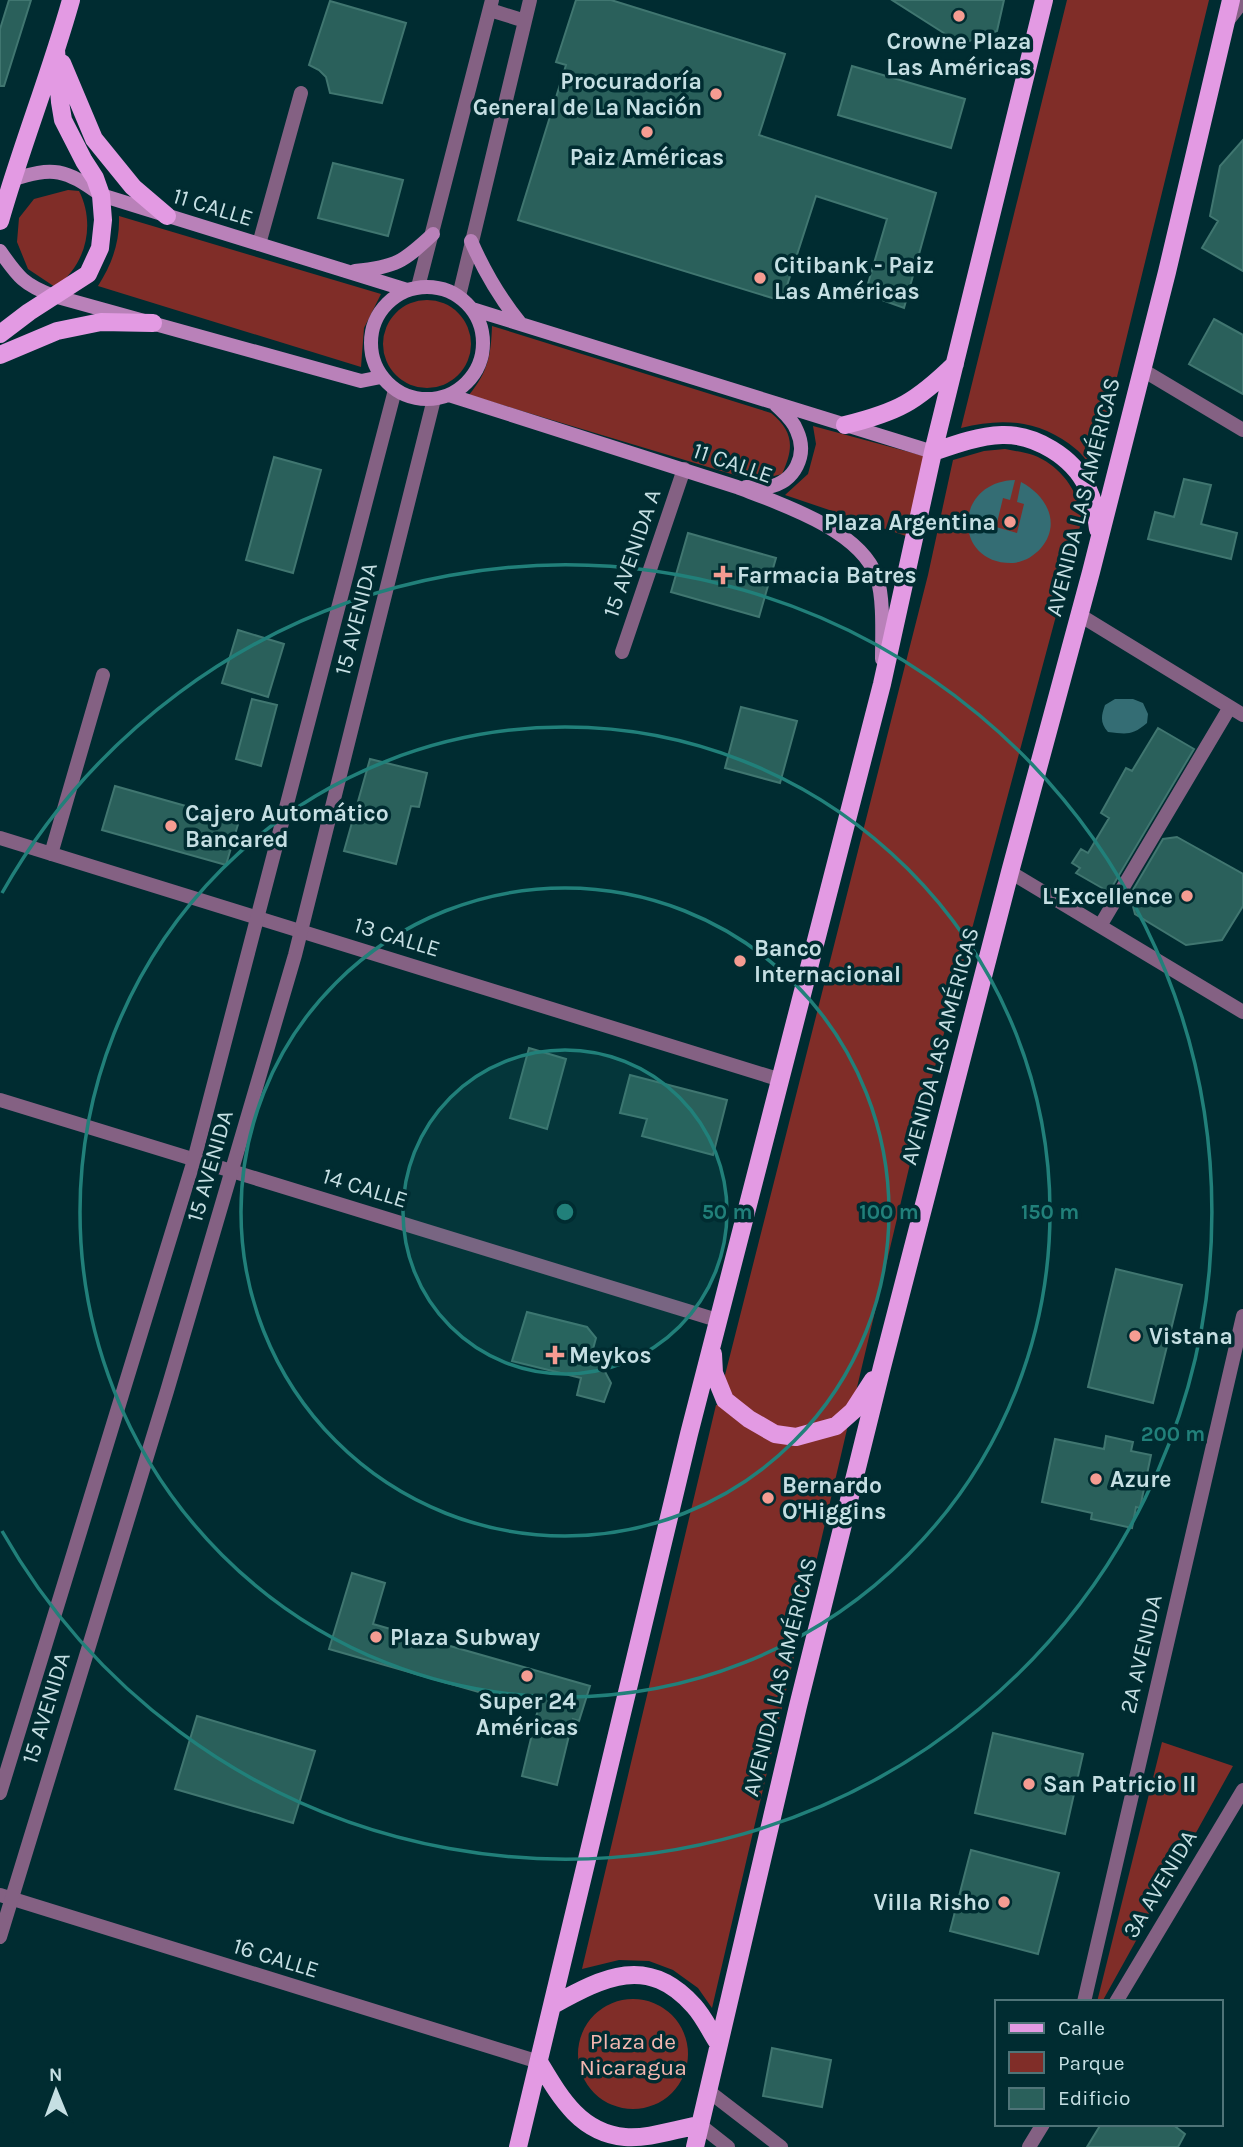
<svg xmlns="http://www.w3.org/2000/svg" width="1243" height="2147" viewBox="0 0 1243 2147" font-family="Karla,sans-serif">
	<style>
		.green { fill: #802d28 }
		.water { fill: #346d74 }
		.building { fill: #2a605b; stroke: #407670; stroke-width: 2 }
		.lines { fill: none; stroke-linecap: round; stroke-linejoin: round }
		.minor { stroke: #846183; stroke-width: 14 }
		.tertiary { stroke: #846183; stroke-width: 14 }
		.secondary { stroke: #b981b9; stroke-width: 14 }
		.primary { stroke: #e39ae3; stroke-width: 18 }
		.ring { fill: none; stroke: #21807a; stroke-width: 3.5 }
		.poi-dot { fill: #f59c92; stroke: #002c31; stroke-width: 2.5 }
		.labels { text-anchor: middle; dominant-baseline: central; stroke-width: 7; stroke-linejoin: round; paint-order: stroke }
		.poi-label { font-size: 23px; font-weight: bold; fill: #c5dfe3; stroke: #002c31; text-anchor: start }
		.street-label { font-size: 23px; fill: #c5dfe3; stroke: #002c31 }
		.park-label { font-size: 23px; fill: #f4b7b0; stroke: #002c31 }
		.centre { fill: #21807a; stroke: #002c31; stroke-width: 3.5 }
		.ring-label { font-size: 21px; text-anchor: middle; font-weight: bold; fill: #21807a; stroke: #002c31; stroke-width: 7; stroke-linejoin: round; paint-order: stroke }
	</style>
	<rect width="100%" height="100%" fill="#002c31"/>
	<path class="green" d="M1067,0H1209L1094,471C1089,464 1083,455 1077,450C1041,420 1004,417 961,428Z
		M68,190L79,191C96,224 86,266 55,287L28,269L17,242L19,218L34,199Z
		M119,216L381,294L364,328L361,367L98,286C112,264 120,242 119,216Z
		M383 344a44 44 0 1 1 88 0a44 44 0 1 1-88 0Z
		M492,326L771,413C794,432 794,448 782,474L762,479L738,476L469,395C488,372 491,355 492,326Z
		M813,426L924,456L906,536L785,495L808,474L816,444Z
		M1005,449C1014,451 1024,452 1033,455C1060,465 1079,491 1082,519L918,1130L854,1400L832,1420L796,1430L777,1427L753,1413L731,1395L724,1379L928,575L953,460L984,451Z
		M723,1404L772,1441L848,1425L712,2008L698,1988L673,1970L649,1961L619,1960L582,1969L716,1405Z
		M1162,1742L1233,1766L1102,2002H1097Z
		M578 2054a55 55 0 1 1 110 0a55 55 0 1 1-110 0Z"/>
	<path class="water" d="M1015,480L1010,500L1003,498L996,527L1017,533L1024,504L1017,502L1021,482C1046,495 1062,523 1041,548C1034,556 1024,562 1013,563C953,565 952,482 1015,480Z
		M1115,699H1133L1143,703L1148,714L1147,723C1132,736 1126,734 1108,732C1100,723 1101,716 1105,705Z"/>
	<path class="building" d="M9,0H31L4,86H0V29Z
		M576,0H611L785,54L759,135L936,193L904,308L865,294L887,219L816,196L782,301L518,220L566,65L556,62Z
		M892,0H1004L997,31L961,44Z
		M330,1L406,23L382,103L330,93L326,77L319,70L309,65Z
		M852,66L965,99L951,148L838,115Z
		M1243,140V271L1202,248L1218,221L1210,216L1220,166Z
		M333,163L403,180L388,236L318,218Z
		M1214,319L1243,335V394L1189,364Z
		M274,457L321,470L293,573L246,560Z
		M1184,479L1211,485L1201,524L1237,533L1231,559L1148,539L1155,512L1174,517Z
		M688,533L776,558L759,617L671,592Z
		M238,630L284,644L268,697L222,683Z
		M252,699L277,705L261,766L236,759Z
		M741,707L797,721L780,783L725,768Z
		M1158,728L1194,749L1109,892L1076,873L1080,868L1072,863L1081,849L1088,853L1109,818L1101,813L1126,768L1132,771Z
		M370,759L427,773L419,807L411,806L396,864L344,851Z
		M115,786L239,821L226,865L102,830Z
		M1177,837L1243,874V906L1222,940L1186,945L1135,914L1130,895L1163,839Z
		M529,1048L566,1059L547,1129L510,1118Z
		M630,1075L727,1100L713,1155L642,1136L647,1119L620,1113Z
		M1116,1269L1182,1285L1153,1403L1088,1387Z
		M527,1312L587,1327L596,1338L593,1349L611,1383L604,1402L577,1395L581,1378L512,1361Z
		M1106,1436L1133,1442L1131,1451L1151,1455L1140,1508L1136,1507L1132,1528L1091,1519L1092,1513L1042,1502L1055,1439L1104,1449Z
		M352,1573L385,1583L373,1624L590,1686L579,1721L573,1719L557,1785L522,1776L538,1709L329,1649Z
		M197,1716L315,1751L293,1823L175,1789Z
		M993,1733L1083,1754L1065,1834L975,1813Z
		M971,1850L1059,1873L1038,1954L950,1931Z
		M772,2048L831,2060L822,2107L763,2096Z
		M1101,2124H1172L1185,2134L1178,2147H1087Z"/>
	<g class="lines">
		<path class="minor" d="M259,244L301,93
			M1141,369L1243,430
			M1078,614L1243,715
			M622,652L684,469
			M0,838L781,1080
			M51,854L103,675
			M1010,872L1243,1012
			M1100,926L1230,707
			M0,1100L717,1320
			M0,1895L539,2062
			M1084,2002L1243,1316
			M1116,2002L1243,1790
			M1029,2147L1043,2124"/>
		<path class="tertiary" d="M490,10L525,21
			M1226,23L1243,1
			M418,287L492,0
			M459,296L530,0
			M0,1793L194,1160L395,390
			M0,1937L167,1391L295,955L434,399
			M707,2090L781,2147
			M700,2125L728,2147"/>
		<path class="secondary" d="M11,180C54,166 65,169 101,195L407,290
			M471,241C484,271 499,297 520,323
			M0,251C18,277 24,285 54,296L361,381L381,377
			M355,271C396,267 403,262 433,234
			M371 343a56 56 0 1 1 112 0a56 56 0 1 1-112 0Z
			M472,309L933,452
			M449,395L737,487C781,504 861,530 877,578C884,598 882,637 882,659
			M746,487C753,487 761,488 768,487C795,482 808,455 797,431C793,420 784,413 776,405"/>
		<path class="primary" d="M62,63L94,139L133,187L167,216
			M0,221C21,147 50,75 71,0
			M0,334L29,312L88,274L100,248L103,220L101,195L95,178L84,161L63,120L60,102L56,50
			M0,355L57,331L101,322L153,323
			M845,425C898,412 916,402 955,364
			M933,452C956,444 978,436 1002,435C1035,434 1073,457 1087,487C1094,501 1096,514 1098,529
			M713,1354L714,1373L725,1400L749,1419L775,1434L796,1437L836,1426L853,1411L873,1380
			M553,2005C604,1977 648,1954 694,2006C704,2017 710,2031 718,2043
			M539,2062C560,2097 580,2133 625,2137C649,2139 676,2129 700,2125
			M518,2147L689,1434L882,684L933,452L1044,0
			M695,2147L798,1706L882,1367L1010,872L1091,572L1167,272L1231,0"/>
	</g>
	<circle cx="565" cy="1212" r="162" fill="#21807a" fill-opacity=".12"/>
	<g class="ring">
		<circle cx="565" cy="1212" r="162"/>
		<circle cx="565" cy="1212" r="324"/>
		<circle cx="565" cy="1212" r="485"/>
		<path d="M2 893A647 647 0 1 1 2 1531"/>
	</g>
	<g class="poi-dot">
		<circle cx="959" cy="16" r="7"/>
		<circle cx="716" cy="94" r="7"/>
		<circle cx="647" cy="132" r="7"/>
		<circle cx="760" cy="278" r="7"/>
		<circle cx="1010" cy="522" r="7"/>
		<path d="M719.5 564.5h7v7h7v7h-7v7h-7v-7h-7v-7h7z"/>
		<circle cx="171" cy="826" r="7"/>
		<circle cx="1187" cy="896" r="7"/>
		<circle cx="740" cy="961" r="7"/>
		<circle cx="1135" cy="1336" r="7"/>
		<path d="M551.5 1344.5h7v7h7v7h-7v7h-7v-7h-7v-7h7z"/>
		<circle cx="1096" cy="1479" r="7"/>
		<circle cx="768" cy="1498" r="7"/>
		<circle cx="376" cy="1637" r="7"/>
		<circle cx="527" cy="1676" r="7"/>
		<circle cx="1029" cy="1784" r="7"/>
		<circle cx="1004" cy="1902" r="7"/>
	</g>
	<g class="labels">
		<g class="poi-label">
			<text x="959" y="41" text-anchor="middle">Crowne Plaza<tspan x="959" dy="26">Las Américas</tspan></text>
			<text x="702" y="81" text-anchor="end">Procuradoría<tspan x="702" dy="26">General de La Nación</tspan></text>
			<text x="647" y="157" text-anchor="middle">Paiz Américas</text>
			<text x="774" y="265">Citibank - Paiz<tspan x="774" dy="26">Las Américas</tspan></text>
			<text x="996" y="522" text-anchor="end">Plaza Argentina</text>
			<text x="737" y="575">Farmacia Batres</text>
			<text x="185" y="813">Cajero Automático<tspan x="185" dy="26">Bancared</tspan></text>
			<text x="1173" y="896" text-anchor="end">L'Excellence</text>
			<text x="754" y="948">Banco<tspan x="754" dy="26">Internacional</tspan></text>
			<text x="1149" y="1336">Vistana</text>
			<text x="569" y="1355">Meykos</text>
			<text x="1110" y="1479">Azure</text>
			<text x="782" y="1485">Bernardo<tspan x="782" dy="26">O'Higgins</tspan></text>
			<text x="390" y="1637">Plaza Subway</text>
			<text x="527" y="1701" text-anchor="middle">Super 24<tspan x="527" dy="26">Américas</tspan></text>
			<text x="1043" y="1784">San Patricio II</text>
			<text x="990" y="1902" text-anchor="end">Villa Risho</text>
		</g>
		<g class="street-label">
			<text transform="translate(213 207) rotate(17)">11 CALLE</text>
			<text transform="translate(733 463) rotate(19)">11 CALLE</text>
			<text transform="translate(1083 497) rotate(-76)">AVENIDA LAS AMÉRICAS</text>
			<text transform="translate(632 553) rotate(-71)">15 AVENIDA A</text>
			<text transform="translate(356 619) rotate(-76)">15 AVENIDA</text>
			<text transform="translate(397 937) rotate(17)">13 CALLE</text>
			<text transform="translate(940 1046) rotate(-75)">AVENIDA LAS AMÉRICAS</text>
			<text transform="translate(210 1166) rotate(-74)">15 AVENIDA</text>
			<text transform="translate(365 1188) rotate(17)">14 CALLE</text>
			<text transform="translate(1141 1654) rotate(-77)">2A AVENIDA</text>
			<text transform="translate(780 1677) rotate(-76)">AVENIDA LAS AMÉRICAS</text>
			<text transform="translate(46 1708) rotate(-73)">15 AVENIDA</text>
			<text transform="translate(1160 1884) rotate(-59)">3A AVENIDA</text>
			<text transform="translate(276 1958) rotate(17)">16 CALLE</text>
		</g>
		<g class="park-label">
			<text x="633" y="2041">Plaza de<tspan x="633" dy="26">Nicaragua</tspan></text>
		</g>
	</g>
	<circle cx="565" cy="1212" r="10" class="centre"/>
	<g class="ring-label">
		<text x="727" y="1219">50 m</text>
		<text x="889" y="1219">100 m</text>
		<text x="1050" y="1219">150 m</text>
		<text x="1173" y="1441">200 m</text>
	</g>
	<rect x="995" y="2000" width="228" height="126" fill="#002c31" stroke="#4f7478" stroke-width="2"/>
	<rect x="1009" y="2023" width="35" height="10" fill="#e39ae3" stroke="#4f7478" stroke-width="2"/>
	<text x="1058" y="2035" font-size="21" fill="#c5dfe3">Calle</text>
	<rect x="1009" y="2052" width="35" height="21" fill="#802d28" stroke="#4f7478" stroke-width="2"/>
	<text x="1058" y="2070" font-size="21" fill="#c5dfe3">Parque</text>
	<rect x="1009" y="2088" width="35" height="21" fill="#2a605b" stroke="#4f7478" stroke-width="2"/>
	<text x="1058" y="2105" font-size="21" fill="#c5dfe3">Edificio</text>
	<g transform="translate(56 2091) rotate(359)" stroke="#002c31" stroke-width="5" paint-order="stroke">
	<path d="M0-5L12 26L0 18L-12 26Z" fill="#c5dfe3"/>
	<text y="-10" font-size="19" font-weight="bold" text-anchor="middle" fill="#c5dfe3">N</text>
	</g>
</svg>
